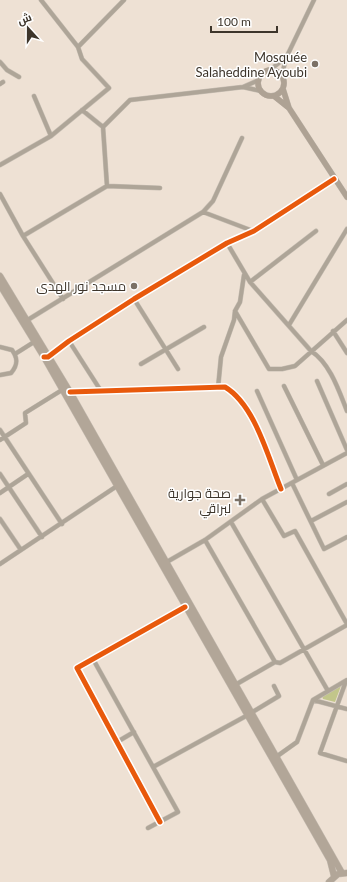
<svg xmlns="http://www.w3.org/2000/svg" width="347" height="882" viewBox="0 0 347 882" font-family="Lato,Cairo,sans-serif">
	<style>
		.forest { fill: #c2c68a }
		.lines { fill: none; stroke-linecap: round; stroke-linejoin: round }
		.street-casing { stroke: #c8bfb4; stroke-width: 5 }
		.secondary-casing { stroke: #c8bfb4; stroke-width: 6 }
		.primary-casing { stroke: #c8bfb4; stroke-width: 7 }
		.street { stroke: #aea598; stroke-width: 4 }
		.secondary { stroke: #aea294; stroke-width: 5.5 }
		.primary { stroke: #b2a698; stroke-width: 6 }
		.cycleway-casing { stroke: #fff; stroke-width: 8 }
		.cycleway { stroke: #e8590c; stroke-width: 5 }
		.poi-dot { fill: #7b7166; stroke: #fff; stroke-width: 1.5 }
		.labels { text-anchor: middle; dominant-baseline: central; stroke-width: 3; stroke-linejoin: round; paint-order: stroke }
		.poi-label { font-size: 13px; fill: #3d352b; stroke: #fff; text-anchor: end }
	</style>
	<rect width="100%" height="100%" fill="#eee1d4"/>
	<path class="forest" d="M341,686L335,702L323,699L322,696Z"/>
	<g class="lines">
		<g class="street-casing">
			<path id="street" d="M78,47L124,0
				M0,62L7,70L19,77
				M270,70L285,58
				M282,75L286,58L314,0
				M0,84L3,82
				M243,87L261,91
				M34,96L51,136
				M82,110L103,127L130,100L243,87L259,80
				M0,165L51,136L109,88L82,59L78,47L41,0
				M107,186L160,188
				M0,194L23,236L63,299
				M203,212L253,231
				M23,236L107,186L103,127
				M227,243L250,282L311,351C330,363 339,391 347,411
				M250,282L316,231
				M134,299L178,369
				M235,311L269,369H282L295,366L347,320
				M26,321L203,212L213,201L242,138
				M289,325L347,229
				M333,331L347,353
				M69,341L101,391
				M0,347L12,350C18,358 18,365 11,373L0,375
				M15,354L34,342
				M46,357L134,299L227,243L254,231L334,179
				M141,364L204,327
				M317,381L347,450
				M284,386L323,465
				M218,388L221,357L234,320L235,311L240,302L244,275
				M257,391L297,480
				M70,392L225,387C255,405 268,457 281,489
				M0,430L62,524
				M0,440L26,423L25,413L62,390
				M0,474L42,537
				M292,483L324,549L347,537
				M0,493L28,474
				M329,494L347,484
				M262,499L284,536L295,531L347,624
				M0,519L21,550
				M311,521L347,502
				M231,522L328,691
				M205,540L275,662L280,663L347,625
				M165,563L205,540L262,499L347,453
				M0,564L117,486
				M93,659L178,812L148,828
				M346,681L320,753L347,761
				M235,685L275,662
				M313,700L347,709
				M251,713L279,696L274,686
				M117,742L134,732
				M276,757L297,742L313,700L347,680
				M153,767L246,716
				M160,822L77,668L185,607"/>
		</g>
		<g class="secondary-casing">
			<path id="secondary" d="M258 83a13 13 0 1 1 26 0a13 13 0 1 1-26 0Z
				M283,89L289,108
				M274,96L289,108L347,197"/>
		</g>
		<g class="primary-casing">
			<path id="primary" d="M0,276L70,392L342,873
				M0,285L44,357L330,860L334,876
				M329,882L338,874L347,873"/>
		</g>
		<use href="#street" class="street"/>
		<use href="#secondary" class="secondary"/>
		<use href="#primary" class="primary"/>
		<g class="cycleway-casing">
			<path id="cycleway" d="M44,357H48L69,341L134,299L227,243L254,231L334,179
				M70,392L225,387C255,405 268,457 281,489
				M160,822L77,668L185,607"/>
		</g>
		<use href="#cycleway" class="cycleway"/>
	</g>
	<g class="poi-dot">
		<circle cx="315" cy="64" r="4"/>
		<circle cx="134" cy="286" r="4"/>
		<path d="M238 494h4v4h4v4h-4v4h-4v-4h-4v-4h4z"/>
	</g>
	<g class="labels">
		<g class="poi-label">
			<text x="307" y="57">Mosquée<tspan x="307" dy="15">Salaheddine Ayoubi</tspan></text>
			<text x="126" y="286">مسجد نور الهدى</text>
			<text x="231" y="493">صحة جوارية<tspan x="231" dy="15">لبراقي</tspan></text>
		</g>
	</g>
	<g transform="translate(28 28) rotate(339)" stroke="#ffffff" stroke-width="3" paint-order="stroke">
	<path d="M0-3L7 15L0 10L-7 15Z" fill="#3d352b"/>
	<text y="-6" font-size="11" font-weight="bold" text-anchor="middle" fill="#3d352b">ش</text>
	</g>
	<path d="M211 26v6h66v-6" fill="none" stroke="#3d352b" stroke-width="2"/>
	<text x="217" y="26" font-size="12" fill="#3d352b" stroke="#ffffff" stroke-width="3" paint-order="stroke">100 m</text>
</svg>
